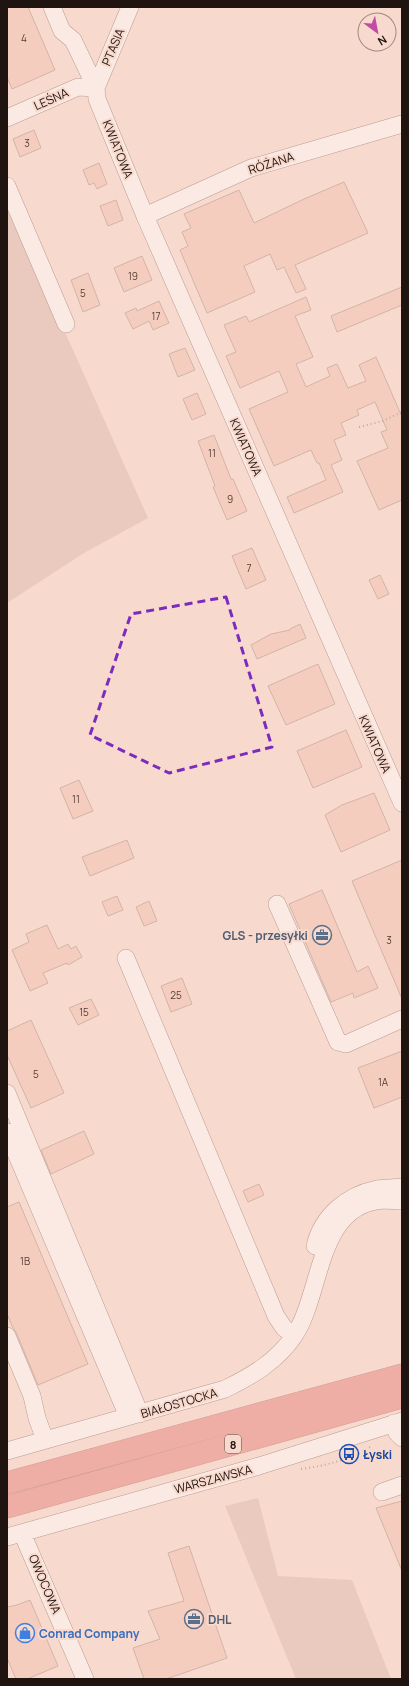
<svg xmlns="http://www.w3.org/2000/svg" width="409" height="1686" viewBox="0 0 409 1686" font-family="Manrope,sans-serif">
	<style>
		.green { fill: #d9b8ac }
		.building { fill: #f1beaa; stroke: #a3877c }
		.lines { fill: none; stroke-linecap: round; stroke-linejoin: round }
		.minor-casing { stroke: #6d5349; stroke-width: 18 }
		.highway-casing { stroke: #a05751; stroke-width: 23 }
		.path { stroke: #826e66; stroke-width: 2; stroke-dasharray: 1 3; stroke-linecap: butt }
		.minor { stroke: #fff; stroke-width: 17 }
		.highway { stroke: #e57b74; stroke-width: 22 }
		.marked { fill: none; stroke: #7b2cbf; stroke-width: 3; stroke-dasharray: 8 5; stroke-linejoin: round }
		.labels { text-anchor: middle; dominant-baseline: central; stroke-width: 4; stroke-linejoin: round; paint-order: stroke }
		.number-label { font-size: 10px; fill: #543e36 }
		.shield { fill: #f8d9cd; stroke: #604f49; stroke-width: 1 }
		.shield-label { font-size: 11px; font-weight: bold; fill: #1f1410 }
		.street-label { font-size: 12px; fill: #1f1410; stroke: #f8d9cd }
		.service-label { font-size: 12px; font-weight: bold; fill: #4e5e75; stroke: #f8d9cd; text-anchor: end }
		.transit-label { font-size: 12px; font-weight: bold; fill: #164399; stroke: #f8d9cd; text-anchor: start }
		.shop-label { font-size: 12px; font-weight: bold; fill: #366cbe; stroke: #f8d9cd; text-anchor: start }
	</style>
	<rect width="100%" height="100%" fill="#f8d9cd"/>
	<path class="green" d="M7,202L148,518L84,553L7,603Z
		M258,1498L278,1576L352,1580L391,1679H296L225,1506Z"/>
	<path class="building" d="M7,7H28L55,70L12,89L7,77Z
		M34,130L41,148L20,157L13,139Z
		M99,163L107,184L97,189L94,183L89,185L83,170Z
		M344,182L368,233L295,265L306,289L296,293L284,267L277,270L270,254L244,266L255,292L207,313L180,250L188,246L182,232L191,228L184,214L239,190L254,223L304,199Z
		M116,200L123,220L108,226L100,206Z
		M142,256L152,280L124,292L114,268Z
		M88,273L100,305L83,312L71,280Z
		M402,287V305L337,332L331,316Z
		M306,297L311,310L295,316L313,357L296,364L306,387L330,376L327,368L337,364L348,388L366,381L359,365L376,357L402,417V500L379,510L357,461L388,448L381,432L387,430L375,402L357,410L359,415L341,423L346,435L334,440L342,460L331,465L343,492L294,513L287,497L326,480L319,463H317L311,450L274,466L249,409L288,392L279,371L240,388L226,356L236,352L224,325L246,316L249,322Z
		M159,301L169,323L153,330L149,321L133,329L125,313L136,308L137,311Z
		M185,348L195,370L178,377L169,354Z
		M197,393L206,414L192,420L183,399Z
		M214,435L231,479H233L247,511L227,520L213,487L215,486L198,441Z
		M252,548L266,580L246,589L232,556Z
		M380,575L389,594L378,599L369,580Z
		M300,624L306,638L257,659L251,645L271,634L290,630V629Z
		M318,664L335,704L286,725L268,686Z
		M346,730L362,767L313,788L297,751Z
		M79,780L93,811L73,819L60,788Z
		M374,793L390,830L341,852L325,815L342,805Z
		M127,840L134,858L90,876L82,857Z
		M402,860V999L352,881Z
		M322,890L357,972L368,966L378,988L354,998L353,993L331,1002L289,904Z
		M117,896L123,910L108,916L102,902Z
		M149,901L157,921L144,926L136,907Z
		M47,925L58,949L68,944L71,949L76,946L82,957L68,965L67,963L43,973L48,983L30,991L12,950L29,942L26,934Z
		M182,978L192,1004L171,1012L161,986Z
		M91,999L99,1015L78,1025L69,1008Z
		M31,1020L64,1093L31,1108L7,1055V1031Z
		M402,1051V1097L374,1108L358,1068Z
		M84,1131L94,1154L51,1174L41,1150Z
		M259,1184L264,1195L248,1202L243,1191Z
		M19,1202L88,1364L38,1385L16,1332L13,1328L7,1314V1207Z
		M402,1501V1571L376,1508Z
		M189,1546L227,1658L166,1679H144L133,1648L160,1639L148,1611L184,1601L168,1553Z
		M30,1600L58,1666L27,1679H16L7,1658V1607L17,1605Z"/>
	<g class="lines">
		<g class="minor-casing">
			<path id="minor" d="M52,7L62,31L73,40L96,88L97,99L145,216L402,803
				M96,88L130,7
				M7,118L78,87L96,88
				M7,186L66,324
				M145,216L251,168L402,124
				M277,904L338,1042L346,1044L402,1019
				M126,958L276,1316L284,1328L294,1335
				M7,1093L140,1414
				M7,1132L126,1412
				M315,1246C322,1216 347,1195 377,1189C385,1188 394,1188 402,1187
				M7,1336L32,1396L37,1418L45,1440
				M394,1423L397,1433L402,1438
				M7,1451L225,1389C252,1376 277,1361 294,1336C323,1293 316,1204 384,1200C390,1200 396,1201 402,1201
				M382,1492L402,1485
				M22,1533L85,1679
				M7,1537L259,1466L402,1421"/>
		</g>
		<g class="highway-casing">
			<path id="highway" d="M7,1483L402,1375
				M7,1507L402,1397"/>
		</g>
		<path class="path" d="M359,427L383,421L402,412
			M301,1469C329,1465 348,1460 372,1446"/>
		<use href="#minor" class="minor"/>
		<use href="#highway" class="highway"/>
	</g>
	<path d="M0 0H409V1686H0ZM226,597L272,747L169,773L90,735L131,614Z" fill="#f8d9cd" fill-opacity=".55" fill-rule="evenodd"/>
	<path class="marked" d="M226,597L272,747L169,773L90,735L131,614Z"/>
	<defs>
		<g id="office-ring" transform="scale(1)"><circle r="9.5" fill="#f8d9cd" stroke="#5c6f8a" stroke-width="1.5"/><path d="M-6-3h4V-5.5h4V-3h4V5H-6ZM-1-4.5V-3h2v-1.5ZM-6 0V1H6V0Z" fill="#5c6f8a"/></g>
		<g id="bus-ring" transform="scale(1)"><circle r="9.5" fill="#f8d9cd" stroke="#1a4fb4" stroke-width="1.5"/><path d="M-5-6H5V4H4V6H2V4H-2V6H-4V4H-5ZM-3.5-4V0h7V-4ZM-3.5 1.2v1.5H-2V1.2ZM2 1.2v1.5H3.5V1.2Z" fill="#1a4fb4"/></g>
		<g id="shop-ring" transform="scale(1)"><circle r="9.5" fill="#f8d9cd" stroke="#3f7fe0" stroke-width="1.5"/><path d="M-5-2.5h2.3a2.7 3.5 0 0 1 5.4 0H5L5.5 6h-11ZM-1.5-2.5h3a1.5 2.3 0 0 0-3 0Z" fill="#3f7fe0"/></g>
	</defs>
	<g fill-rule="evenodd">
		<use href="#office-ring" x="322" y="935"/>
		<use href="#bus-ring" x="349" y="1454"/>
		<use href="#office-ring" x="194" y="1619"/>
		<use href="#shop-ring" x="25" y="1633"/>
	</g>
	<g class="labels">
		<g class="number-label">
			<text x="24" y="38">4</text>
			<text x="27" y="143">3</text>
			<text x="133" y="276">19</text>
			<text x="83" y="293">5</text>
			<text x="156" y="316">17</text>
			<text x="212" y="453">11</text>
			<text x="230" y="499">9</text>
			<text x="249" y="568">7</text>
			<text x="76" y="799">11</text>
			<text x="389" y="940">3</text>
			<text x="176" y="995">25</text>
			<text x="84" y="1012">15</text>
			<text x="36" y="1074">5</text>
			<text x="383" y="1082">1A</text>
			<text x="25" y="1261">1B</text>
		</g>
		<rect class="shield" x="225" y="1435" width="16" height="18" rx="3"/>
		<g class="shield-label">
			<text x="233" y="1444">8</text>
		</g>
		<g class="street-label">
			<text transform="translate(113 47) rotate(-67)">PTASIA</text>
			<text transform="translate(51 99) rotate(-24)">LEŚNA</text>
			<text transform="translate(118 149) rotate(68)">KWIATOWA</text>
			<text transform="translate(271 163) rotate(-18)">RÓŻANA</text>
			<text transform="translate(246 447) rotate(66)">KWIATOWA</text>
			<text transform="translate(375 744) rotate(66)">KWIATOWA</text>
			<text transform="translate(179 1403) rotate(-16)">BIAŁOSTOCKA</text>
			<text transform="translate(213 1479) rotate(-15)">WARSZAWSKA</text>
			<text transform="translate(45 1584) rotate(67)">OWOCOWA</text>
		</g>
		<g class="service-label">
			<text x="308" y="935">GLS - przesyłki</text>
			<text x="208" y="1619" text-anchor="start">DHL</text>
		</g>
		<g class="transit-label">
			<text x="363" y="1454">Łyski</text>
		</g>
		<g class="shop-label">
			<text x="39" y="1633">Conrad Company</text>
		</g>
	</g>
	<rect width="409" height="1686" fill="none" stroke="#1f1410" stroke-width="16"/>
	<g transform="translate(377 32) rotate(148)"><circle r="19" fill="#f8d9cd" stroke="#a18a81"/>
	<path d="M0-3L7 15L0 10L-7 15Z" fill="#c04ca6"/>
	<text y="-6" font-size="11" font-weight="bold" text-anchor="middle" fill="#1f1410">N</text>
	</g>
</svg>
